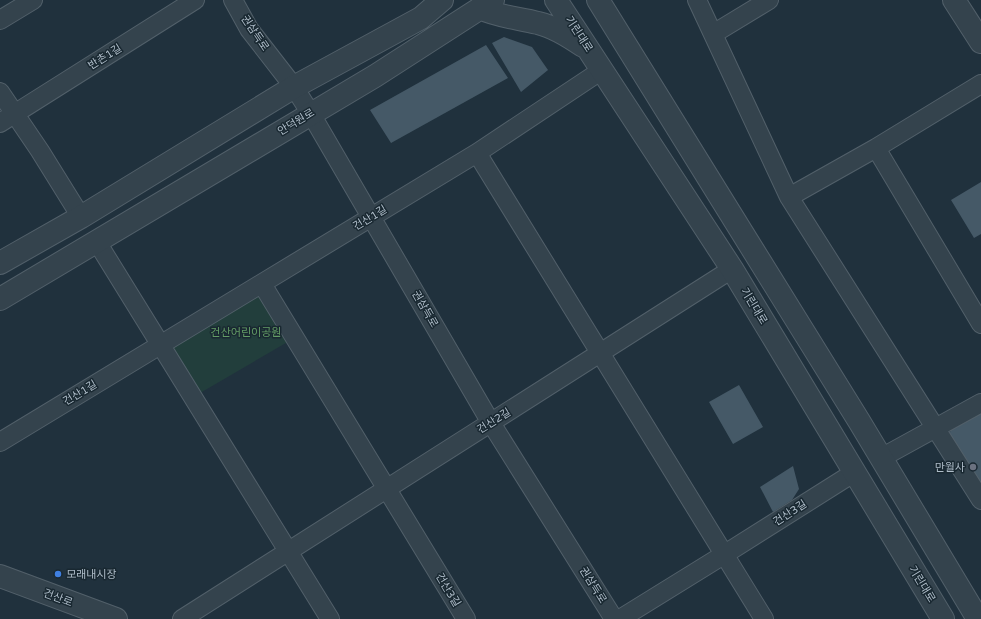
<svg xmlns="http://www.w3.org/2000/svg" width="981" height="619" viewBox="0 0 981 619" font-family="'Varela Round','Noto Sans KR',sans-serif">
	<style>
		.green { fill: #223e3c }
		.building { fill: #455967 }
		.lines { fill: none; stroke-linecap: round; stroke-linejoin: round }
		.minor-casing { stroke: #52606a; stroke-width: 20 }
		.tertiary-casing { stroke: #52606a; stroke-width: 24 }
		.minor { stroke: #34434d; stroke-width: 18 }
		.tertiary { stroke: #34434d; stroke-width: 22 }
		.worship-dot { fill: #6b7280; stroke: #192831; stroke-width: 1.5 }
		.shop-dot { fill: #3f7fe0; stroke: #192831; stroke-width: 1.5 }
		.labels { text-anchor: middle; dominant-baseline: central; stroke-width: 3; stroke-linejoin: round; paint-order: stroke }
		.street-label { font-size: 11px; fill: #afbdc9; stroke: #192831 }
		.park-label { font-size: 11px; fill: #639c65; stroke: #192831 }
		.poi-label { font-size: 11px; fill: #afbdc9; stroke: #192831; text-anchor: end }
	</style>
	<rect width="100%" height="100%" fill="#20313d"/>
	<path class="green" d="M255,293L264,294L291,340L195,396L169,343Z"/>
	<path class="building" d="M504,37L532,47L548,70L521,92L492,43Z
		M486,45L508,78L391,143L370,110Z
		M981,182V234L974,238L951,200Z
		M739,385L763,427L733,444L709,402Z
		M981,410V493L948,441L951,428Z
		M793,466L799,489L792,500L773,512L760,487Z"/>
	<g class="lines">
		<g class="minor-casing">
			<path id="minor" d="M233,0L249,29L294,87L311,114L491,423L614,619
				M697,0L789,197L981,500
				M0,20L33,0
				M713,34L769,0
				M0,92L40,151L81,217
				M0,123L195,0
				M876,148L981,324
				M477,153L764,619
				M789,197L876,148L981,84
				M97,242L330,619
				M262,284L466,619
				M0,442L477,153L602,70
				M881,458L981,403
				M182,619L732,269
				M620,619L725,554L855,472"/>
		</g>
		<g class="tertiary-casing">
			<path id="tertiary" d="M556,0L732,269L943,619
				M598,0L859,421L978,619
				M954,0L981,42
				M480,8C498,17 519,18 538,23C555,27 570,37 583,46
				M0,263L81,217L294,87L421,18L442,0
				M0,299L375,76L493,0
				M0,576L116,619"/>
		</g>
		<use href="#minor" class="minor"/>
		<use href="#tertiary" class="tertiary"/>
	</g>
	<circle class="worship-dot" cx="973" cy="467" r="4"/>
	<circle class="shop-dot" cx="58" cy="574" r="4"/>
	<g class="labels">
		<g class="street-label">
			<text transform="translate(255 33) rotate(56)">권삼득로</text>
			<text transform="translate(579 34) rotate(57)">기린대로</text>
			<text transform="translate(105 57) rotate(-32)">반촌1길</text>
			<text transform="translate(296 122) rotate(-31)">안덕원로</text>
			<text transform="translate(370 218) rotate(-31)">건산1길</text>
			<text transform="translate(754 306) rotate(59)">기린대로</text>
			<text transform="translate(425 309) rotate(60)">권삼득로</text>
			<text transform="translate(80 393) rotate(-31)">건산1길</text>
			<text transform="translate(494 421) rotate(-32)">건산2길</text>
			<text transform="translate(790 513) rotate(-33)">건산3길</text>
			<text transform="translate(922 584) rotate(59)">기린대로</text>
			<text transform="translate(593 585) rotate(58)">권삼득로</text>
			<text transform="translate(448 590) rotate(59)">건산3길</text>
			<text transform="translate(58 598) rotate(20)">건산로</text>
		</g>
		<g class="park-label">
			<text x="246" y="332">건산어린이공원</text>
		</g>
		<g class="poi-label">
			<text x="965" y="467">만월사</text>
			<text x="66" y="574" text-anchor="start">모래내시장</text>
		</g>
	</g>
</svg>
